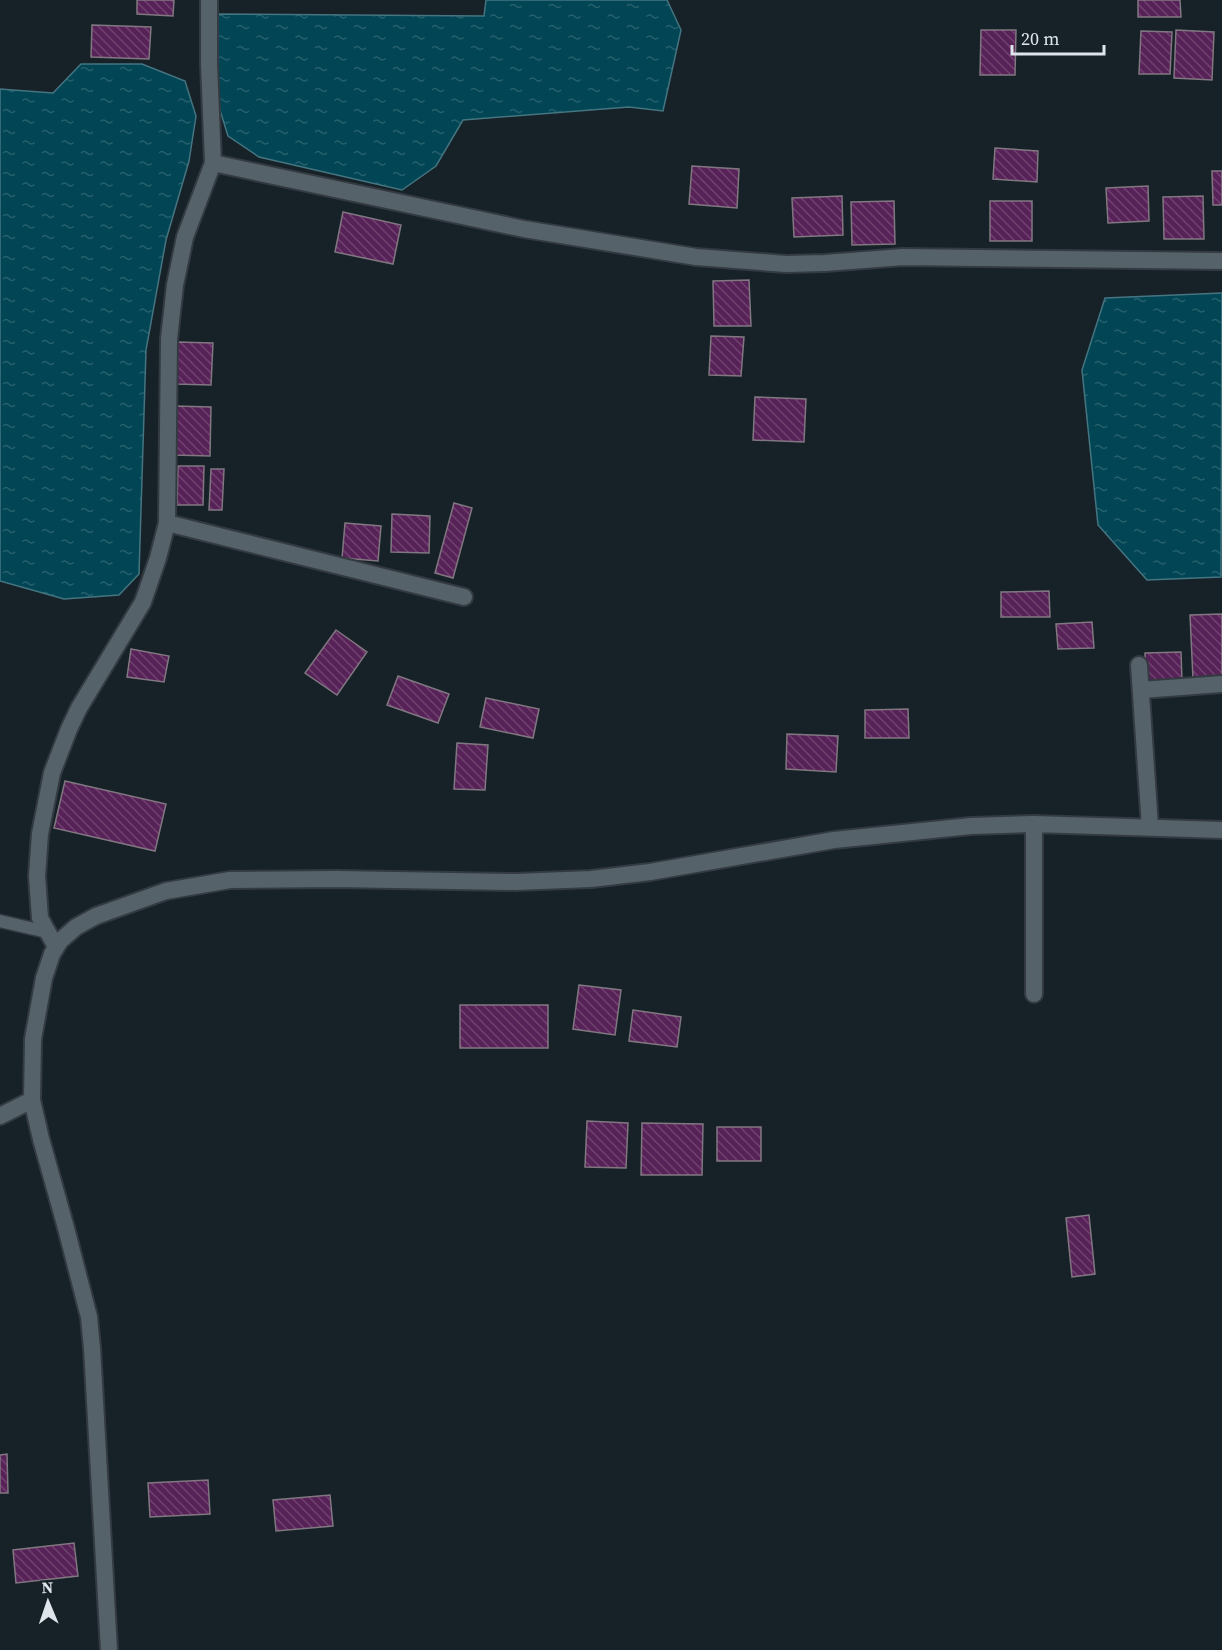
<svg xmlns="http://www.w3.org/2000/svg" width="1222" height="1650" viewBox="0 0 1222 1650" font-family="'Source Serif 4',serif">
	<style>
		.water { fill: url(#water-ripples); stroke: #447581; stroke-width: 1.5 }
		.building { fill: url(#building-back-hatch); stroke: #817781; stroke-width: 1.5 }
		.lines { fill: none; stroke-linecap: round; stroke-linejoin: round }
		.service-casing { stroke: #333a41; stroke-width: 15 }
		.minor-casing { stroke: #333a41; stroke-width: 20 }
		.service { stroke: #56626a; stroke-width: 12 }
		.minor { stroke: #56626a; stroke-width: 16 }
	</style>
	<defs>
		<pattern id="water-ripples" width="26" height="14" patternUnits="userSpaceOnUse" patternTransform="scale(1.5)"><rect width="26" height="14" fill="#024554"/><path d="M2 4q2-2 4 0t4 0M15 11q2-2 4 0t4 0" fill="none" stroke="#26606d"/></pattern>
		<pattern id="building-back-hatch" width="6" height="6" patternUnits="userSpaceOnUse" patternTransform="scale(1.5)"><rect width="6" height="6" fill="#572257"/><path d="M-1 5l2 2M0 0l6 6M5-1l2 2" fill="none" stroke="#6f426f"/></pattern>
	</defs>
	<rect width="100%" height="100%" fill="#172128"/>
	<path class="water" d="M486,0H667L681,30L663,111L629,107L463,120L436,166L402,190L259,157L228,136L206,65L216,14L484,16Z
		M81,64H142L185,81L196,116L189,161L166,240L146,350L139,574L119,595L64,599L0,581V89L53,93Z
		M1222,293L1221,577L1147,580L1098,525L1082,370L1105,298Z"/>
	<path class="building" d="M137,0H174L173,16L137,14Z
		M1138,0H1180L1181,17H1138Z
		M92,25L151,27L149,59L91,57Z
		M981,30H1016L1015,75H980Z
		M1176,30L1214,32L1212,80L1174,78Z
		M1141,31L1172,32L1170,74H1139Z
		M995,148L1038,151L1037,182L993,179Z
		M692,166L739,169L737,208L689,204Z
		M1212,171H1222V205H1213Z
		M1148,186L1149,221L1108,223L1106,188Z
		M842,196L843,235L794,237L792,198Z
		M1203,196L1204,239H1164L1163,197Z
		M894,201L895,244L852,245L851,202Z
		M990,201H1032V241H990Z
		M343,212L401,225L393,264L335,252Z
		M749,280L751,326H714L713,281Z
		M711,336L744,337L741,376L709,375Z
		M177,342L213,343L211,385L175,384Z
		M755,397L806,399L804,442L753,440Z
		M175,406L211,407L210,456L174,455Z
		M178,466H204L203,505H177Z
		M211,469H224L222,510H209Z
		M454,503L472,508L453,578L435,573Z
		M392,514L430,516L429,553L391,552Z
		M345,523L381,526L378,561L342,558Z
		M1049,591L1050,617H1001V592Z
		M1222,614V677L1193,679L1190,615Z
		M1092,622L1094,648L1058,649L1056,624Z
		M336,630L367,652L337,695L305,673Z
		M131,649L169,656L164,682L127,677Z
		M1181,652L1182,680L1146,681L1145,653Z
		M398,676L449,694L438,723L387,705Z
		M486,698L539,709L533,738L480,727Z
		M908,709L909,738H865V710Z
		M787,734L838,736L836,772L786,769Z
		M457,743L488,745L485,790L454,789Z
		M65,781L166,804L155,851L54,828Z
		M579,985L621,990L615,1035L573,1029Z
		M460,1005H548V1048H460Z
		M633,1010L681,1017L677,1047L629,1041Z
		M587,1121L628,1123L626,1168L585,1167Z
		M642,1123L703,1124L702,1175H641Z
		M717,1127H761V1161H717Z
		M1089,1215L1095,1274L1072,1277L1066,1218Z
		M7,1454L8,1493H0V1455Z
		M208,1480L210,1514L150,1517L148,1483Z
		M330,1495L333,1526L276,1531L273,1500Z
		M74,1543L78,1576L16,1583L13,1550Z"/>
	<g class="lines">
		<g class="service-casing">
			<path id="service" d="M0,921L47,932"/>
		</g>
		<g class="minor-casing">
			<path id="minor" d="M213,163L524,229L696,257L786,264L825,263L903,257L1222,261
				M167,523L464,597
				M1139,665L1150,827
				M1141,690L1222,684
				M1034,824V994
				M56,947L40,918L37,876L40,834L52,773L69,729L79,708L143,602L158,558L167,523L169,339L175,285L185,237L213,163L209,63V0
				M0,1116L32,1100
				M109,1650L92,1348L89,1317L66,1228L41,1139L32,1100L33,1039L44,978L52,954L60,941L76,927L96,916L166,891L230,880L337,879L516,882L591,879L650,872L834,840L971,826L1034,824L1222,830"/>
		</g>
		<use href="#service" class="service"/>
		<use href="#minor" class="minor"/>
	</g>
	<g transform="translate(48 1602) rotate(358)" stroke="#172128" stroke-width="4.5" paint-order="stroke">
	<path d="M0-4.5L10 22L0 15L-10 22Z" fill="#dfe6eb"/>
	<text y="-9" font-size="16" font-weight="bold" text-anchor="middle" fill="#dfe6eb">N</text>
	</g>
	<path d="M1012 45v9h92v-9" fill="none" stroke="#dfe6eb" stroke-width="3"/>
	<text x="1021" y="45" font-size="18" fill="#dfe6eb" stroke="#172128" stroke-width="4.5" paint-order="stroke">20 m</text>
</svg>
